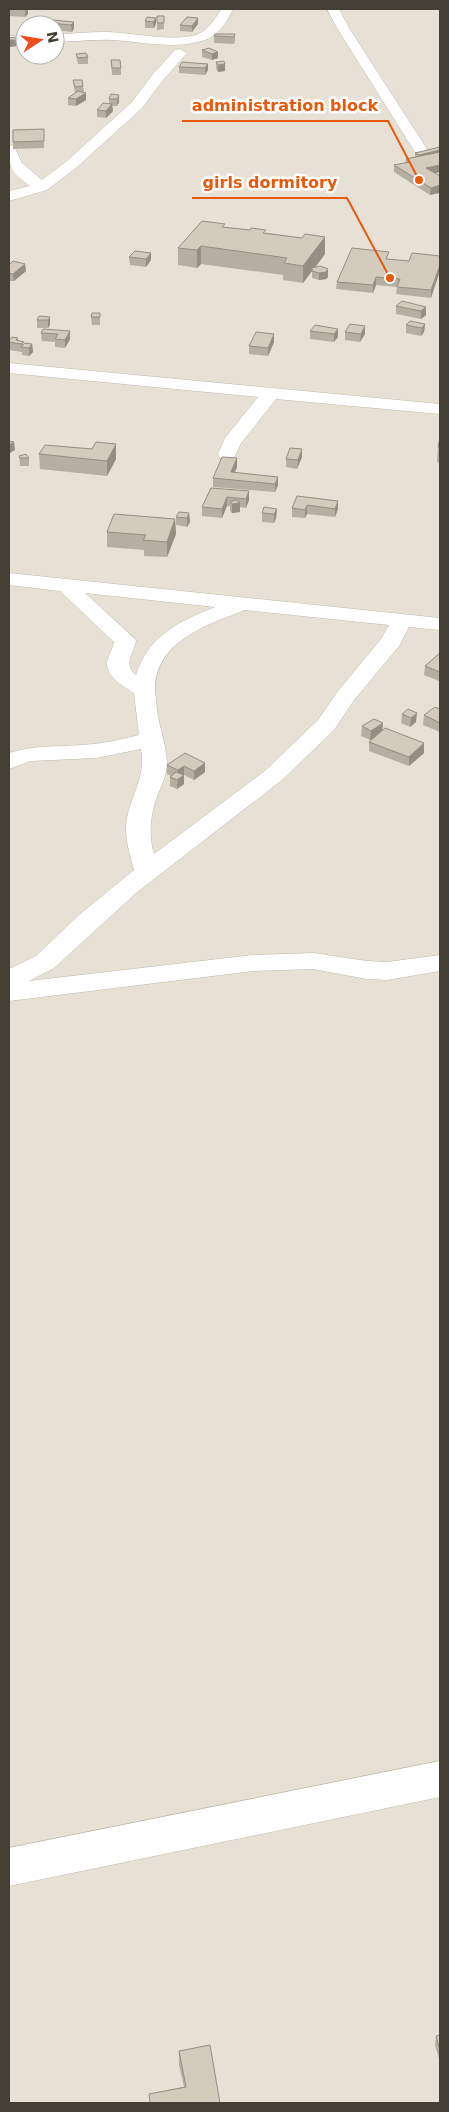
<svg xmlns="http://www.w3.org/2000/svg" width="449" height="2112" viewBox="0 0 449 2112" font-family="'DejaVu Sans',sans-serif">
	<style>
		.residential { fill: #e6e1d4; fill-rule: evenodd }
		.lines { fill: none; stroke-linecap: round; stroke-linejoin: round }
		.street-casing { stroke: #c0baab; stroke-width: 1 }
		.street { fill: #fff; fill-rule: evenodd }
		.wall { fill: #b5afa1 }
		.shaded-wall { fill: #948e83 }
		.building { fill: #d3cbbb; stroke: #948e83 }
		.leader { fill: none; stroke: #e8590c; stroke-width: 2 }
		.callout-dot { fill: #e8590c; stroke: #fff; stroke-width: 2 }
		.callout-label { font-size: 16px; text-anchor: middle; font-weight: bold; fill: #e8590c; stroke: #fff; stroke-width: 5; stroke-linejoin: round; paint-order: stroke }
	</style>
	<rect width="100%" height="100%" fill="#f2efe5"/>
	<path class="residential" d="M9,9H440V2103H9ZM25,25H55V55H25Z"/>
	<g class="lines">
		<g class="street-casing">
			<path id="street" d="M221,9H233C228,20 218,36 205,40C177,50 143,42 113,40C94,39 74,42 55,42V34C72,34 88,32 105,32C129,32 177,43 198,34C208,30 216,18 221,9Z
				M327,9H339L349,28L427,149L425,152H415L413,149L337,28Z
				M9,36H25V44H9Z
				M180,49L187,53L163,80L142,108L77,167L47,190L9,201V191L30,186C10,171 9,169 9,145L14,146L22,163L42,180L67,161L132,102L153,74L175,50Z
				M9,363L440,404V414L276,399L241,443L234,458L227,460L220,458L218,454L225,438L258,397L9,373Z
				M9,573L440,618V630L409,627L399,646L354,700L334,730L282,780L136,893L54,968L29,981L253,955L313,953L367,961L387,962L440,955V971L387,980L367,979L313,969L253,971L9,1001V969L36,956L79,915L134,870C130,856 126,842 126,828C127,799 147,780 141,749L96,758L30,761L9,769V753C33,745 56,747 82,745C101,744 120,740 139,735L134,693C124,687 107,677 107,664C107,657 113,649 114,642L60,591L9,585ZM85,593L215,607C180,621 149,635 136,675C122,663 134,655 136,640ZM245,610L389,625L381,639L338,691L318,720L266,770L154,854C149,839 150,821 154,806C158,791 167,778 167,762C166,746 161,732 158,717C157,708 155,696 155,687C157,640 210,624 245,610Z
				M440,1761V1797L9,1886V1848Z"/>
		</g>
		<use href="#street" class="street"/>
	</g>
	<path class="wall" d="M9,9H28V14L25,17L9,16Z
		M200,9H218L217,10Z
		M157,16H164V29L157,30Z
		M156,18V24L154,28H145V21Z
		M74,22V28L72,32L55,30V25H50L49,23Z
		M198,24L192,32L180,31V25Z
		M235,34V41L234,44L214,43V36Z
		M202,50L218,52V58L212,60L202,57Z
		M76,54L88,57V64H78L77,60Z
		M111,60L121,68V75H112Z
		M216,62L225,71L218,72L216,69Z
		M208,64V70L205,75L179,73V67Z
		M73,80L83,86L84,92L86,100L76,106L68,105V98L75,93Z
		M111,94L119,102L117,106H112L113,111L106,118L97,117V110L109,104V99Z
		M44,129V148L13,149V142Z
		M440,147V172L435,173L430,195L394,172V165L405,163L406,159L415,157V153Z
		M225,227L302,238L325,237V254L315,268L328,269V277L326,279L319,280L312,278V271L303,283L283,280V275L201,264L197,268L178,265V248Z
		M135,251L151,260L146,267L130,265L129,257Z
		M440,256L431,298L396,294L397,287L376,285L373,293L336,289L337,282L389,259L409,261Z
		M25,264L26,271L14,281H9V265Z
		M396,306L426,307V315L421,319L396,314Z
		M100,313V325H92L91,317Z
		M50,317V325L48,328H37V320Z
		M425,324L424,332L421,336L406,333V325Z
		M338,329V337L334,342L310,339V331Z
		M70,331V339L65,348L55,347V342L42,341L41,333Z
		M345,332L365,334L360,342L345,340Z
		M18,338V341L24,344H32L33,352L29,356L22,355V352L9,350V341Z
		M274,342L268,356L249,354V346Z
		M440,438V463L437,462L438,447Z
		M39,454L116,459L107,476L40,469Z
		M19,456L29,458V466H20Z
		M302,457L297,469L286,467V459Z
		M237,467L234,473L278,477V485L275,492L213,487V478Z
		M211,488L249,491V500L246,508L240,507V512L232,513L230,511V506H227L222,518L202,516V507Z
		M338,501V509L335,517L307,514L305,518L292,517V508Z
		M277,509L276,518L274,523L262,522V513Z
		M189,513L190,522L187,527L176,525V517Z
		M175,519L176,534L167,557L144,556V550L107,547V532Z
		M440,653V680L439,681L424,675L425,666Z
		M408,709L416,722L410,727L401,723L402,714Z
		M440,709V732L423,725L424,715Z
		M383,723L382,730L424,753L409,766L369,751V742L373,738L370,740L361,736L362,726Z
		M205,763V772L194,780L184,775V784L177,789L170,786V777L171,776L167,774V765Z
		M440,2035V2062L435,2045L436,2036Z
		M179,2051L220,2103H150L149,2094L184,2087L179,2065Z"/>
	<path class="shaded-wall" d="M26,9H28V14L25,17V10Z
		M156,18V24L154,28L153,22Z
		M198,18V24L192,32V26Z
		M74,22V28L72,32L71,25Z
		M9,40H17V46L10,47Z
		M218,52V58L212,60V54Z
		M208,64V70L205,75V68Z
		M225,64V71L218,72V65Z
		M86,93V100L76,106V99Z
		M119,95V102L117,106V99Z
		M112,104L113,111L106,118V111Z
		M440,150V157L418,162L419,155Z
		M440,165V172L426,175V168Z
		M440,185V193L430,195L431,188Z
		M325,237V254L312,271V268V271L303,283V266Z
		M201,246V264L197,268V250Z
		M151,253V260L146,267V259Z
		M25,264L26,271L14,281L13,274Z
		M440,265V271L431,298V290Z
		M328,269V277L326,279L319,280V273Z
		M376,277V285L373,293V285Z
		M426,307V315L421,319V311Z
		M50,317V325L48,328V320Z
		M425,324L424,332L421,336L422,328Z
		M365,326V334L360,342L361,334Z
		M338,329V337L334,342V334Z
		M70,331V339L65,348V340Z
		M274,334V342L268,356V348Z
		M32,344L33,352L29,356V348Z
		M14,442L15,450L10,453L9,445Z
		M116,444V459L107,476V461Z
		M302,449V457L297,469L298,460Z
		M237,458V467L231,481V472Z
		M278,477V485L275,492V484Z
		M249,491V500L246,508V499Z
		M227,497V506L222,518V509Z
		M338,501V509L335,517V509Z
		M240,503V512L232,513V504Z
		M307,505V514L305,518V510Z
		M277,509L276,518L274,523V514Z
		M189,513L190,522L187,527V518Z
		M175,519L176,534L167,557V542Z
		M417,713L416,722L410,727L411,718Z
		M383,723L382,732L370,740L371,731Z
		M424,743V753L409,766V757Z
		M205,763V772L194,780V771Z
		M184,766V784L177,789L178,770Z"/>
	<path class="building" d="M157,16H164V23H157Z
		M147,17L156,18L153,22L145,21Z
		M187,17L198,18L192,26L180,25Z
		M52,20L74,22L71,25L49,23Z
		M215,34H235L234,37L214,36Z
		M15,37L17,40H9V38Z
		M209,48L218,52L212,54L202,50Z
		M86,53L88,57L78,58L76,54Z
		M111,60H120L121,68H112Z
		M224,61L225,64L218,65L216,62Z
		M182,62L208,64L205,68L179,67Z
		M73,80H82L83,86L75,87Z
		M78,91L86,93L76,99L68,98Z
		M111,94L119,95L117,99H109Z
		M103,103L112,104L106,111L97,110Z
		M44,129V141L13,142V130Z
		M440,147V150L419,155L415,153Z
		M440,152V165L426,168L440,176V185L431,188L394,165L410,162L406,159Z
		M202,221L225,224L222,227L250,230L251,228L266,230L263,233L302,238L305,234L325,237L303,266L284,263L287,258L201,246L197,250L178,248Z
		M352,248L389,252L386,259L409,261L412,253L440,256V265L431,290L397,287L400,279L376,277L373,285L337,282Z
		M135,251L151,253L146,259L129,257Z
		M13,261L25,264L13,274L9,273V265Z
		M320,266L328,269L326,272L319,273L312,271V268Z
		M402,301L426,307L421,311L396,306Z
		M92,313H100V317H91Z
		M39,316L50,317L48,320H37Z
		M410,321L425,324L422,328L406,325Z
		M350,324L365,326L361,334L345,332Z
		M315,325L338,329L334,334L310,331Z
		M43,329L70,331L65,340L55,339L58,334L41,333Z
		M256,332L274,334L268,348L249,346Z
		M12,337L18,338L16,340L24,342L21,344L9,342V341Z
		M25,343L32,344L29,348L21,347Z
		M440,438V447H438Z
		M9,441L14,442L9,445Z
		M96,442L116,444L107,461L39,454L45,445L92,449Z
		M290,448L302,449L298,460L286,459Z
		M26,454L29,458H20L19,456Z
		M222,457L237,458L231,472L278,477L275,484L213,478Z
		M211,488L249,491L246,499L227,497L222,509L202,507Z
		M297,496L338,501L335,509L307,505L305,510L292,508Z
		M236,500L240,503L232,504L230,502Z
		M264,507L277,509L274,514L262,513Z
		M179,512L189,513L187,518L176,517Z
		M114,514L175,519L167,542L143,540L146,535L107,532Z
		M440,653V672L425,666Z
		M435,707L440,709V723L424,715Z
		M408,709L417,713L411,718L402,714Z
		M374,719L383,723L371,731L362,726Z
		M385,728L424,743L409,757L369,742Z
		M185,753L205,763L194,771L184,766L178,770L167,765Z
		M176,772L184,775L177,780L170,777Z
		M440,2035V2050L436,2036Z
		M210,2045L220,2103H150L149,2094L186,2087L179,2051Z"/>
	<path class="leader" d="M419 180L388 121H182M390 278L347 198H192"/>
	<g class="callout-dot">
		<circle cx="419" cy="180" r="5"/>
		<circle cx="390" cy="278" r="5"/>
	</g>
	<g class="callout-label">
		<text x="285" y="111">administration block</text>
		<text x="270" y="188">girls dormitory</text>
	</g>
	<rect width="449" height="2112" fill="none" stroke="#443f35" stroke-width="20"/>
	<g transform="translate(40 40) rotate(78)"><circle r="24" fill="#ffffff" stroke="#b4b2ae"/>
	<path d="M0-4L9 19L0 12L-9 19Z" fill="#f04d1e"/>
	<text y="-8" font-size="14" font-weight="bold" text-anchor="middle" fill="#443f35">N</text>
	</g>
</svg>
